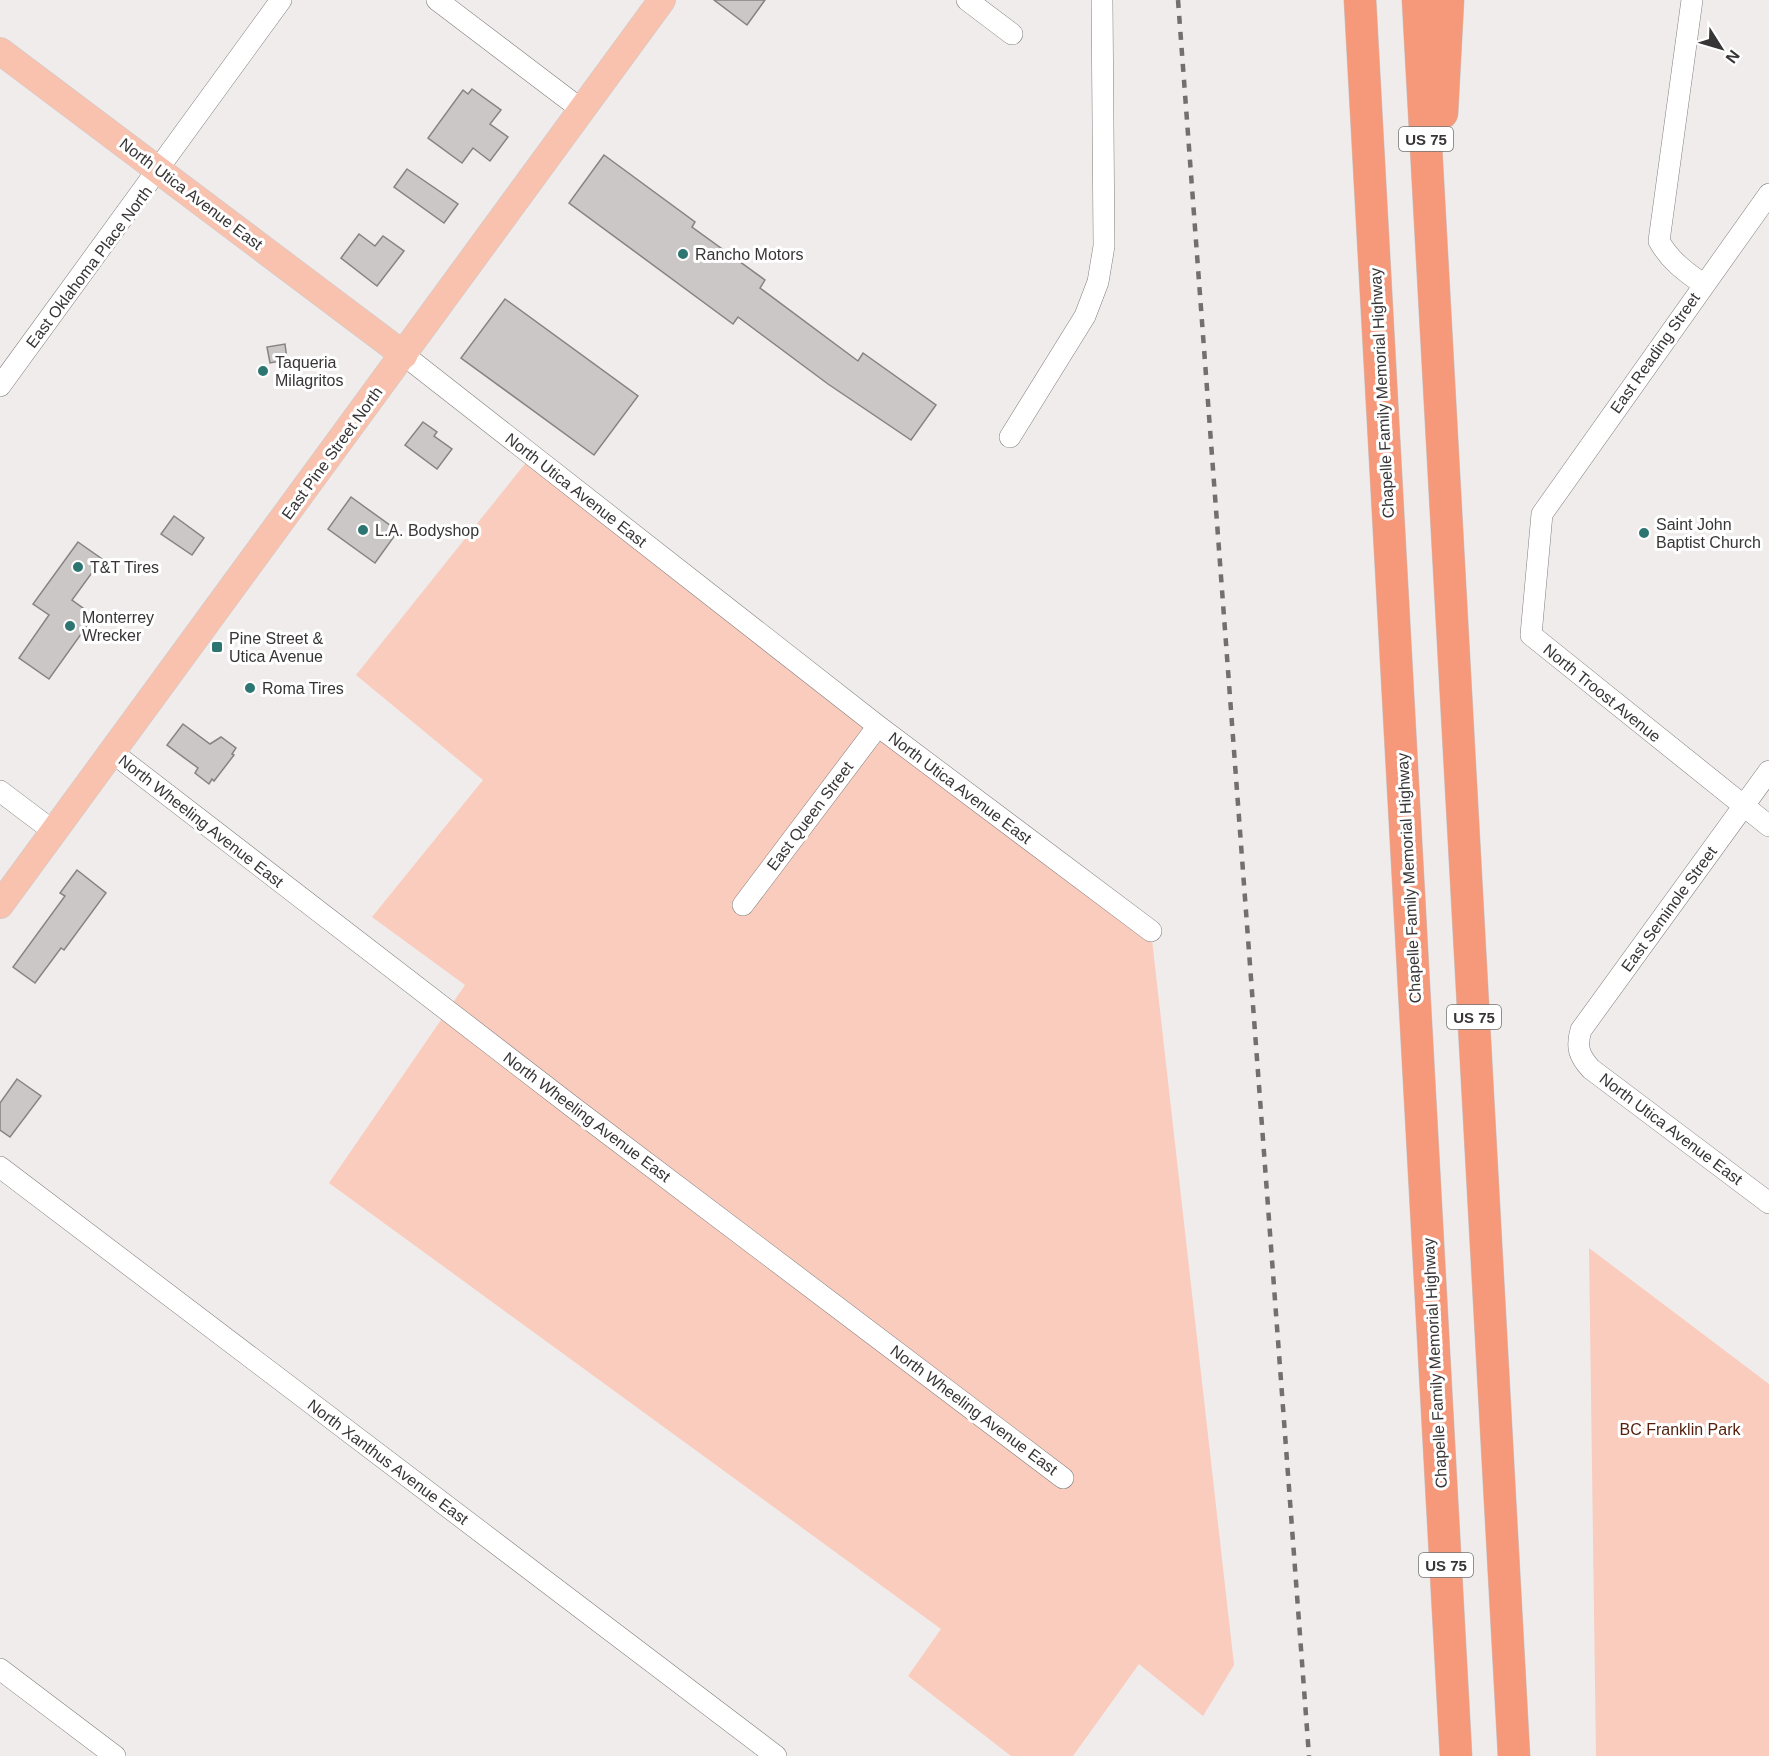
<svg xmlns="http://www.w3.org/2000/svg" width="1769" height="1756" viewBox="0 0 1769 1756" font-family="Arial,sans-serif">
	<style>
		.green { fill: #f9ccbd }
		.building { fill: #cac7c6; stroke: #868382; stroke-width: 1.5 }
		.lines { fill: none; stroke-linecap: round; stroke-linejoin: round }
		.minor-casing { stroke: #817e7d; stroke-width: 22 }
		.major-casing { stroke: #cbcaca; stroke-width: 28 }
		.highway-casing { stroke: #cbcaca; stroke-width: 33 }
		.minor { stroke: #fff; stroke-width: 21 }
		.major { stroke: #f9c2af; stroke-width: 27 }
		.highway { stroke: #f5997a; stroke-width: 32 }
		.rail { stroke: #726f6f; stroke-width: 4.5; stroke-dasharray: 8 8; stroke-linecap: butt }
		.poi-dot { fill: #2c7570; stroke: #fff; stroke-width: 2 }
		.labels { text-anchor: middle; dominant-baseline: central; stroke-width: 6; stroke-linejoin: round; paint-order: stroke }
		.shield { fill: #fff; stroke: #737272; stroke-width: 1.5 }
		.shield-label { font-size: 15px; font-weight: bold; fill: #373535 }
		.street-label { font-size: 16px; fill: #373535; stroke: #fff }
		.poi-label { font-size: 16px; fill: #373535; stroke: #fff; text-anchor: start }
		.park-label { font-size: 16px; fill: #541e0a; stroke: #fff }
	</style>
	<rect width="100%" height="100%" fill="#f0eceb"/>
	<path class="green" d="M532,455L1151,931L1234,1665L1203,1716L1139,1664L1073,1756H1011L908,1676L941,1629L329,1183L465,985L372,917L483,780L356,675Z
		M1589,1248L1769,1384V1756H1596Z"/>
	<path class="building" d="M714,0H765L747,25Z
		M472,89L501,110L490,124L508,137L490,161L473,148L462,163L428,138L463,90L468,94Z
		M604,155L695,222L692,227L765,280L760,288L858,361L863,353L936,405L911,440L828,384L738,317L733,324L569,203Z
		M407,169L458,204L444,223L394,187Z
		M359,234L375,246L383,236L404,251L377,286L341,258Z
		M505,299L638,396L594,455L461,358Z
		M285,344L287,360L270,363L267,347Z
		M423,422L437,432L434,436L452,449L437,469L405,445Z
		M351,497L398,531L375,563L328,529Z
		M174,516L204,538L192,555L161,534Z
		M78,542L102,559L72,600L94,616L49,679L19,658L49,615L33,604Z
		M183,724L210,744L221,737L236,748L232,754L234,755L214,781L212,779L209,784L195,773L198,768L167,745Z
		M77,870L106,893L64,950L61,948L35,983L13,967L65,896L60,893Z
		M17,1079L41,1096L10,1137L0,1130V1103Z"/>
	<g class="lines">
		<g class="minor-casing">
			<path id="minor" d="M437,0L582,110
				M967,0L1012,34
				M1692,0L1659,241C1670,261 1686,272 1704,285
				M1769,194L1542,514L1531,635L1769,826
				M404,355L878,726L1151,931
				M0,386L281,0
				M1010,437L1085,316L1098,282L1104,246L1102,0
				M112,752L574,1108L1063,1478
				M1769,771L1581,1030C1576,1047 1579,1056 1591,1069L1769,1203
				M0,791L53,831
				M743,905L878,726
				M0,1167L776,1756
				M0,1669L115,1756"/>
		</g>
		<g class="major-casing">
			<path id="major" d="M0,51L404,355
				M0,905L662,0"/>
		</g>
		<g class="highway-casing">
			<path id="highway" d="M1360,0L1456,1756
				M1418,0L1514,1756
				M1442,113L1448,0"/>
		</g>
		<use href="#minor" class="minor"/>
		<use href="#major" class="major"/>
		<use href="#highway" class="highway"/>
		<path class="rail" d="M1178,0L1309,1756"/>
	</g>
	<g class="poi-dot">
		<circle cx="683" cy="254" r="6"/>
		<circle cx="263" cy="371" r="6"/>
		<circle cx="363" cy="530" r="6"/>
		<circle cx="1644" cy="533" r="6"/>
		<circle cx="78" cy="567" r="6"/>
		<circle cx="70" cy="626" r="6"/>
		<rect x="211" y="641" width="12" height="12" rx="3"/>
		<circle cx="250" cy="688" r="6"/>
	</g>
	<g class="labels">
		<g class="shield">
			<rect x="1399" y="127" width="54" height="24" rx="4.5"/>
			<rect x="1447" y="1005" width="54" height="24" rx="4.5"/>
			<rect x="1419" y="1553" width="54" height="24" rx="4.5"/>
		</g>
		<g class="shield-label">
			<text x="1426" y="139">US 75</text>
			<text x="1474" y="1017">US 75</text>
			<text x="1446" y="1565">US 75</text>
		</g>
		<g class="street-label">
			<text transform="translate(191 194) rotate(37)">North Utica Avenue East</text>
			<text transform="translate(89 267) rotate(-53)">East Oklahoma Place North</text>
			<text transform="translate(1655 353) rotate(-55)">East Reading Street</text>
			<text transform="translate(1382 393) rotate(-93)">Chapelle Family Memorial Highway</text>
			<text transform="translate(332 453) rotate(-54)">East Pine Street North</text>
			<text transform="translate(576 490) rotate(38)">North Utica Avenue East</text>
			<text transform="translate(1602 693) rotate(39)">North Troost Avenue</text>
			<text transform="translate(960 788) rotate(37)">North Utica Avenue East</text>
			<text transform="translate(810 816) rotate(-53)">East Queen Street</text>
			<text transform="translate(201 821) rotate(38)">North Wheeling Avenue East</text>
			<text transform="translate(1409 878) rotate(-93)">Chapelle Family Memorial Highway</text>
			<text transform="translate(1669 909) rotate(-54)">East Seminole Street</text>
			<text transform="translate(587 1117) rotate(37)">North Wheeling Avenue East</text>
			<text transform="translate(1671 1129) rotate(37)">North Utica Avenue East</text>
			<text transform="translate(1435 1363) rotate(-93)">Chapelle Family Memorial Highway</text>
			<text transform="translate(974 1410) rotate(37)">North Wheeling Avenue East</text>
			<text transform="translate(388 1462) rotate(37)">North Xanthus Avenue East</text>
		</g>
		<g class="poi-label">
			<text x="695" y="254">Rancho Motors</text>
			<text x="275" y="362">Taqueria<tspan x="275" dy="18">Milagritos</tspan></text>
			<text x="1656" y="524">Saint John<tspan x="1656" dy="18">Baptist Church</tspan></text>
			<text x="375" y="530">L.A. Bodyshop</text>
			<text x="90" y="567">T&amp;T Tires</text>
			<text x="82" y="617">Monterrey<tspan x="82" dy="18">Wrecker</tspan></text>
			<text x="229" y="638">Pine Street &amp;<tspan x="229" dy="18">Utica Avenue</tspan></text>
			<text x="262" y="688">Roma Tires</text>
		</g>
		<g class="park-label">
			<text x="1680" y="1429">BC Franklin Park</text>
		</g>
	</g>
	<g transform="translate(1721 48) rotate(127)" stroke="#ffffff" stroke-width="4.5" paint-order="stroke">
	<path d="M0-4.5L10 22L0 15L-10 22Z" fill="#373535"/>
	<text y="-9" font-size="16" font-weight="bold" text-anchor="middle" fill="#373535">N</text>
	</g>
</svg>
